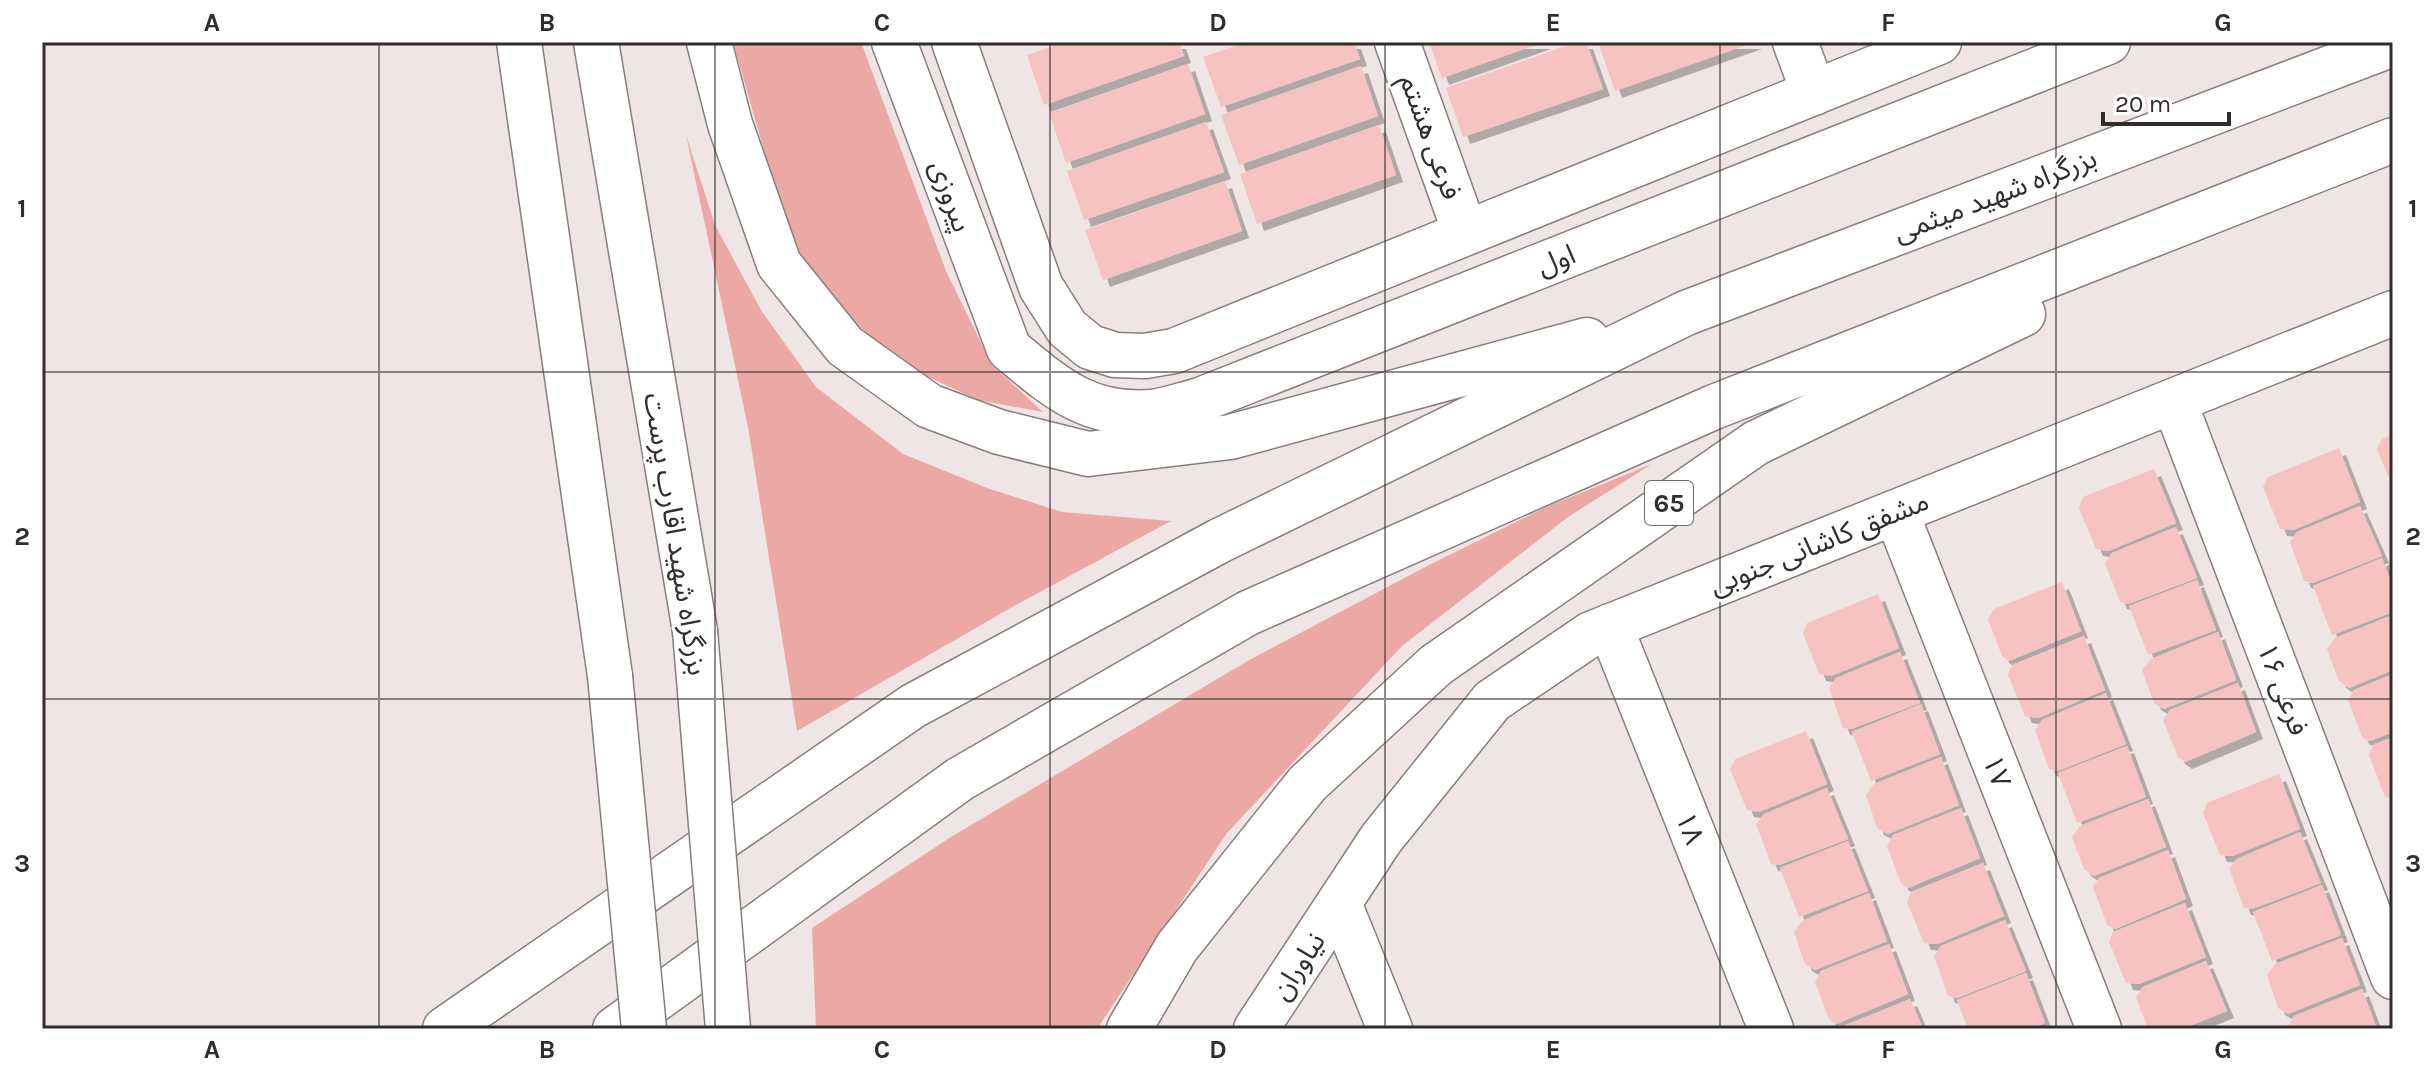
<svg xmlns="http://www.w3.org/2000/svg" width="2435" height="1071" viewBox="0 0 2435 1071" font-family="Karla,'Noto Sans Arabic',sans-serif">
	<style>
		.green { fill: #eca8a4 }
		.building { fill: #f6c3c0; filter: url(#shadow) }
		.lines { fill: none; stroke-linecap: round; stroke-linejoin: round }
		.minor-casing { stroke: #877e7d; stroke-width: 47 }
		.highway-casing { stroke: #877e7d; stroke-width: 47 }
		.minor { stroke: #fff; stroke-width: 44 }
		.highway { stroke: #fff; stroke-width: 44 }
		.highway-bridge-casing { stroke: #877e7d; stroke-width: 47; stroke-linecap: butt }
		.highway-bridge { stroke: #fff; stroke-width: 44 }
		.grid { fill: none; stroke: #312d2d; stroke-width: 2; stroke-opacity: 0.55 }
		.labels { text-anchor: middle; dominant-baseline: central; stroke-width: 6; stroke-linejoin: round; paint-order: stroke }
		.shield { fill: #fff; stroke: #6f6c6c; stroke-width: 2 }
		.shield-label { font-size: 26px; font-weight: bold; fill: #312d2d }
		.street-label { font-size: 28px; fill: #312d2d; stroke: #fff }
		.neatline { fill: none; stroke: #312d2d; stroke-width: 3 }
		.grid-label { font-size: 26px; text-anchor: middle; font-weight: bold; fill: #312d2d }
	</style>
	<defs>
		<filter id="shadow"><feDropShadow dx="7" dy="7" stdDeviation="0" flood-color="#0004"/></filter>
	</defs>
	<rect width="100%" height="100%" fill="#efe5e4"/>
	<path class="green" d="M733,42H861L946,271L992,365L1043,412L978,400L894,361L828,295L788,234Z
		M686,135L715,225L761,310L816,387L903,454L987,488L1062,512L1171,521L1014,606L797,731L748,427Z
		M1652,464L1568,517L1402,646L1227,833L1097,1029H816L812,928L951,837L1251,659L1429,565L1546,507Z"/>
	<path class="building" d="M1065,42H1179L1184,56L1044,105L1027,55Z
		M1247,42H1354L1360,59L1221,107L1203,57Z
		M1429,42H1544L1442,78Z
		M1577,42H1586L1603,89L1463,137L1446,88Z
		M1598,42H1755L1615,91Z
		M1188,64L1205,114L1066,163L1049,113Z
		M1361,66L1378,116L1239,165L1221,115Z
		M1206,122L1224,172L1084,220L1067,171Z
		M1379,125L1396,175L1257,224L1240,174Z
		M1225,181L1242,231L1103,280L1085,230Z
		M2393,435V488L2377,449L2382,439Z
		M2339,448L2360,502L2293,530L2280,529L2263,487L2268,477Z
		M2154,469L2176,523L2108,551L2096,549L2079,508L2083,497Z
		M2360,506L2382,556L2313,583L2304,581L2290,542L2297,532Z
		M2176,527L2197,578L2128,604L2120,602L2105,563L2112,553Z
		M2382,558L2393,588V612L2332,635L2313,586Z
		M2197,580L2216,630L2148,655L2129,606Z
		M2062,582L2081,631L2009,661L2002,656L1988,619L1994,609Z
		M1878,594L1899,648L1831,676L1819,674L1803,633L1807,623Z
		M2393,615V670L2349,688L2339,681L2327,649L2335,638Z
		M2218,632L2236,680L2164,709L2154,703L2142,670L2151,659Z
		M2084,636L2105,690L2038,718L2025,716L2008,675L2012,665Z
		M1900,652L1920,703L1851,729L1843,728L1829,688L1836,678Z
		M2393,674V732L2370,741L2362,737L2348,700L2354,690Z
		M2238,683L2256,732L2185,762L2178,757L2163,720L2170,710Z
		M2106,693L2126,744L2058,771L2049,769L2035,730L2042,720Z
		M1921,704L1940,754L1871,781L1852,732Z
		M1806,731L1827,784L1759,812L1747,810L1730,769L1735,759Z
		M2393,737V798L2385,797L2369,755L2373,745Z
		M2127,746L2146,797L2077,823L2058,773Z
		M1941,757L1959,805L1888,834L1877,828L1866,795L1874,784Z
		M2279,774L2300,829L2232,856L2220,855L2203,813L2207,803Z
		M1827,788L1848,839L1779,865L1771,864L1756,824L1764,814Z
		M2148,799L2166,847L2094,876L2084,869L2072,837L2080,826Z
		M1961,808L1980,858L1908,888L1901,883L1887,846L1893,835Z
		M2300,832L2321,883L2252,909L2244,908L2229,868L2237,859Z
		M1848,841L1868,891L1799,917L1780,868Z
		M2168,850L2186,899L2115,929L2107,925L2093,887L2099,878Z
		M1983,863L2004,916L1937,944L1924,943L1907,902L1911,892Z
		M2322,885L2341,935L2272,961L2253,912Z
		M1869,893L1887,941L1815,970L1805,964L1794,932L1802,921Z
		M2185,903L2206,957L2139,984L2126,983L2109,942L2113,932Z
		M2005,920L2026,971L1957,998L1948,996L1934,956L1941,946Z
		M2342,938L2360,985L2288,1014L2278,1008L2267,975L2275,964Z
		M1889,944L1908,994L1836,1024L1829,1019L1815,982L1821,971Z
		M2206,961L2227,1011L2182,1029H2148L2136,997L2143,987Z
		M2026,973L2045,1023L2030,1029H1968L1957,1000Z
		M2362,989L2377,1029H2289L2288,1026L2294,1016Z
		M1910,999L1923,1029H1836Z"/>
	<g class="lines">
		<g class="minor-casing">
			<path id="minor" d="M894,42L1009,349C1055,387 1087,417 1152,412C1168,410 1184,404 1200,400L2108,42
				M954,42L1041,287L1067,328L1090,347L1115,355L1145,356L1174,351L1939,42
				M1397,42L1465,232
				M1795,42L1814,93
				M2174,401L2393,977
				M1896,512L2099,1029
				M1610,626L1771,1029
				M1339,903L1390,1029
				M1256,1029L1381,839L1492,701L1591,634L2393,313"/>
		</g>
		<g class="highway-casing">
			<path id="highway" d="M519,42L610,676
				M596,42L695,631
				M709,42L730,124L779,264L845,346L929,406L999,432L1088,454L1230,437L1587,340
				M445,1029L913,706L1219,541L1686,313L2393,44
				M615,1029L960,779L1248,613L1714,407L2393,140
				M1129,1029L1177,947L1307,784L1436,665L1756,443L2023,314"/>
		</g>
		<use href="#minor" class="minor"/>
		<use href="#highway" class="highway"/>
		<g class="highway-bridge-casing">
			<path id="highway-bridge" d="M695,631L728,1029
				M610,676L644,1029"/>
		</g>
		<use href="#highway-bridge" class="highway-bridge"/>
	</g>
	<path class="grid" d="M379,42V1029M715,42V1029M1050,42V1029M1385,42V1029M1720,42V1029M2056,42V1029M42,372H2393M42,699H2393"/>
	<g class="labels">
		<rect class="shield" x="1645" y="481" width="48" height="44" rx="6"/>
		<g class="shield-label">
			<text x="1669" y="503">65</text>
		</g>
		<g class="street-label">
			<text transform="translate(1431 137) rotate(70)">فرعی هشتم</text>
			<text transform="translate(1995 195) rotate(-21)">بزرگراه شهید میثمی</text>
			<text transform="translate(951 196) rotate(70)">پیروزی</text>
			<text transform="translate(1556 260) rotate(-22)">اول</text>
			<text transform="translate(676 534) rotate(81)">بزرگراه شهید اقارب پرست</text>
			<text transform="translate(1819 543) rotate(-22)">مشفق کاشانی جنوبی</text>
			<text transform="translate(2283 689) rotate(69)">فرعی ۱۶</text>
			<text transform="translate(1997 771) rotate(69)">۱۷</text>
			<text transform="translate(1690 828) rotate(68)">۱۸</text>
			<text transform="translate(1298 966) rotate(-57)">نیاوران</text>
		</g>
	</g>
	<rect width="2435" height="1071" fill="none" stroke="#ffffff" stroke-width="88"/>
	<path d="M2103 112v12h126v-12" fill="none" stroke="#312d2d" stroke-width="4"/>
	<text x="2115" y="112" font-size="24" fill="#312d2d" stroke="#ffffff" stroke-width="6" paint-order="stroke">20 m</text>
	<rect x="44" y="44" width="2347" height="983" class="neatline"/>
	<g class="grid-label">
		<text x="212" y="31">A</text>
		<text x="547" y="31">B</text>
		<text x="882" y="31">C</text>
		<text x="1218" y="31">D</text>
		<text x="1553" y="31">E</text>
		<text x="1888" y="31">F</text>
		<text x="2223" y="31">G</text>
		<text x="22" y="217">1</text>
		<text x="2413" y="217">1</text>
		<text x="22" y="545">2</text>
		<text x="2413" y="545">2</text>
		<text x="22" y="872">3</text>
		<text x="2413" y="872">3</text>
		<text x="212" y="1058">A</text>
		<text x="547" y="1058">B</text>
		<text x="882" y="1058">C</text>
		<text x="1218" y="1058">D</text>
		<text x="1553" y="1058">E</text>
		<text x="1888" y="1058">F</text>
		<text x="2223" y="1058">G</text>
	</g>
</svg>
